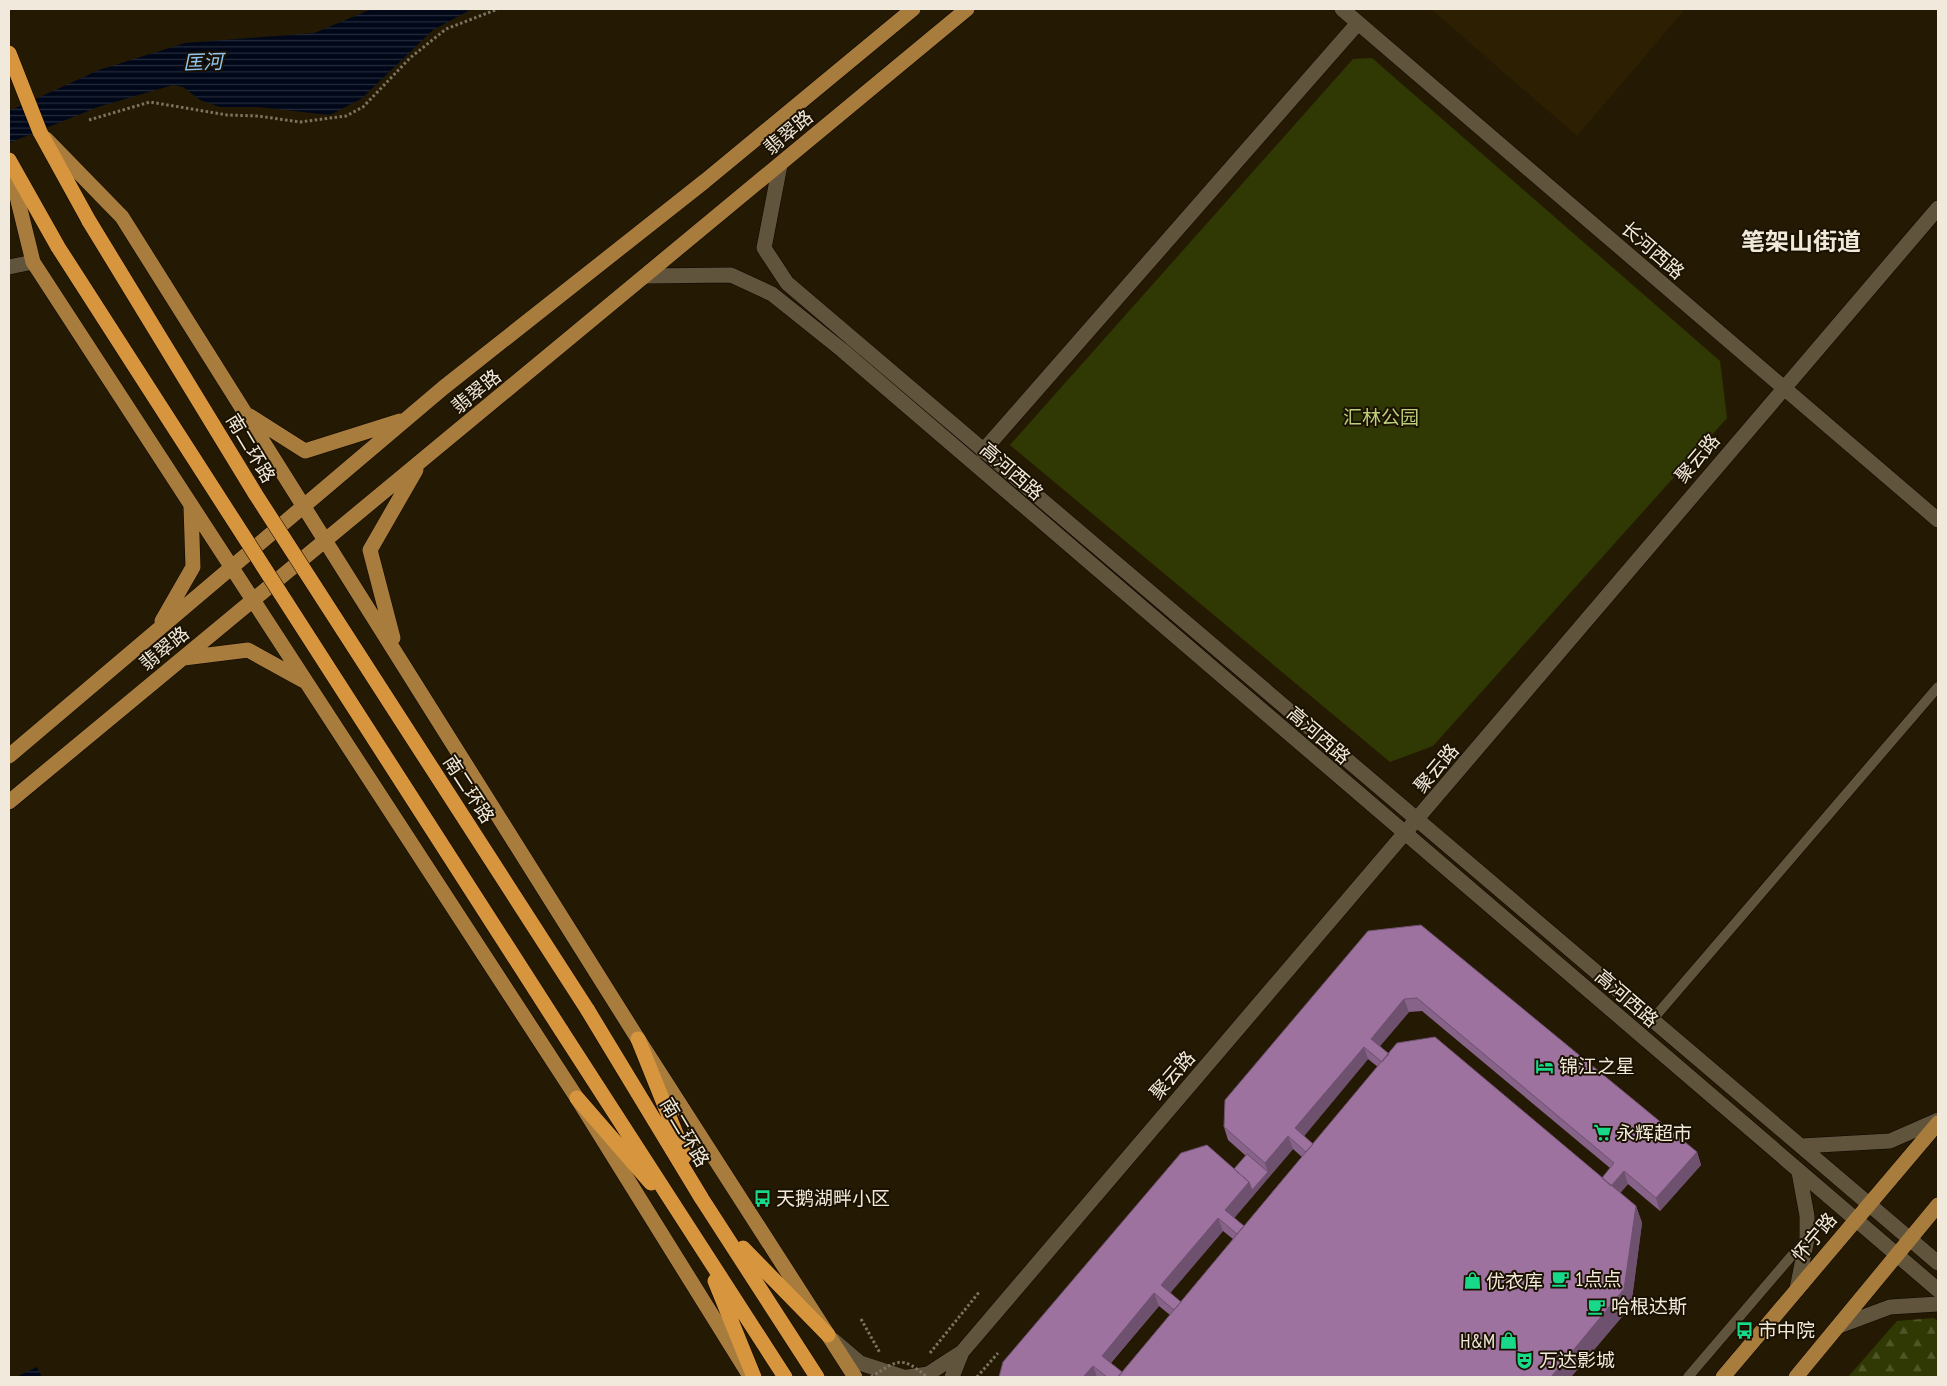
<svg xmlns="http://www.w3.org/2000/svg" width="1947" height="1386" font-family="'PT Sans Narrow','Noto Sans SC',sans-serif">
	<defs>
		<pattern id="forest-firs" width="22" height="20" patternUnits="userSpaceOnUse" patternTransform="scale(1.25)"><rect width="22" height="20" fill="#303903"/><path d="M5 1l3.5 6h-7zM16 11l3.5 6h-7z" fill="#4e5627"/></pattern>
		<pattern id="water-rules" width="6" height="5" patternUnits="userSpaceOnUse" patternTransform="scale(1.25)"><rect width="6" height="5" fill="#000719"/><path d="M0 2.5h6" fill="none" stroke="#262b3a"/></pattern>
	</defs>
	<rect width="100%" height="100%" fill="#241a03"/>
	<path fill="#2d1f01" d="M1431,9H1685L1577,136Z"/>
	<path fill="url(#forest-firs)" d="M1934,1318L1938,1322V1377H1848L1897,1321Z"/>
	<path fill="#303903" d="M1372,58L1720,361L1727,418L1433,746L1390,762L1010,445L1353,59Z"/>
	<path fill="url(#water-rules)" d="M372,9H472L433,30L361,99L330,115L258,107H220L200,100L183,87L173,85L98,107L9,143V111L99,70L185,43L314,33Z
		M37,1367L42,1377H16Z"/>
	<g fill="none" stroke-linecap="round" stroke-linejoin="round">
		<defs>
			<path id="lane" d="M1653,1019L1938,687
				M1688,1377L1806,1239"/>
			<path id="street" d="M1342,9L1938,520
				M780,165L764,248L787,283L1938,1263
				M647,276L731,275L772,294L842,350L1938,1290
				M983,451L1358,23
				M1801,1146L1890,1141L1938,1120
				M1797,1289L1807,1239V1216L1799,1172
				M1839,1326L1890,1307L1938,1304
				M833,1340L860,1363L903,1377
				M962,1352L1938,208
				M908,1377L928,1374L962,1352L952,1377"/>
			<path id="secondary" d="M9,267L33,262"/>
			<path id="primary" d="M46,139L122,217L638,1039L855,1377
				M9,164L33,262L577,1098L748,1373
				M250,416L305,451L400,421
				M162,621L193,567L191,507
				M393,638L370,550L416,470
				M184,658L248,650L304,681
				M9,756L443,388L705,181L913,9
				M9,802L967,9
				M1723,1377L1938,1123
				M1796,1377L1938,1205"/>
			<path id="highway" d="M9,53L40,132L89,221
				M9,160L58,247
				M587,1009L702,1199L817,1377
				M561,1030L785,1377
				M638,1039L685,1156
				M577,1098L651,1183
				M743,1248L828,1335
				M715,1281L754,1377"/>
		</defs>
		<use href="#lane" stroke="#0d0500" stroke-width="11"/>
		<use href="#street" stroke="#0d0500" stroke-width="16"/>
		<use href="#secondary" stroke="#0d0500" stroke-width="16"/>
		<use href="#primary" stroke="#0d0500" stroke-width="16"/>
		<use href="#highway" stroke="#0d0500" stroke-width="16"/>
		<path stroke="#7c7360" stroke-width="3" stroke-dasharray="2.5 2.5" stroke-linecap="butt" d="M89,120L150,102L227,115L258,116L300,122L346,116L363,107L410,58L446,29L498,9
			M861,1319L880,1353
			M930,1353L980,1291
			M977,1377L998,1353"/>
		<use href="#lane" stroke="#60543c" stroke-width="10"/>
		<use href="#street" stroke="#60543c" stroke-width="15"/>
		<use href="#secondary" stroke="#60543c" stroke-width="15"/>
		<use href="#primary" stroke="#a77c3d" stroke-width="15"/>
		<use href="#highway" stroke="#d7963d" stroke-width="15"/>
		<defs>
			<path id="highway-bridge" d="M89,221L256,495L587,1009
				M58,247L561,1030"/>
		</defs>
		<use href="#highway-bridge" stroke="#0d0500" stroke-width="16" stroke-linecap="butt"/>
		<path stroke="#7c7360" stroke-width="3" stroke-dasharray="2.5 2.5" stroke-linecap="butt" d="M871,1377C898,1360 901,1355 927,1377"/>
		<use href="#highway-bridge" stroke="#d7963d" stroke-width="15"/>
	</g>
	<path fill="#876289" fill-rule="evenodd" d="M1368,931L1697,1152L1701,1165L1660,1211L1628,1184L1620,1193L1636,1206L1642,1223L1631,1306L1571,1377H999L1234,1169L1246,1156L1228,1140L1224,1127ZM1422,1011L1610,1168L1602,1178L1389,1054L1380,1046L1409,1012ZM1368,1059L1378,1067L1313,1144L1304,1136ZM1293,1149L1302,1157L1244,1226L1234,1218ZM1223,1231L1233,1239L1181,1302L1170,1293ZM1159,1306L1170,1315L1122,1372L1111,1363Z"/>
	<path fill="#6e506f" d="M1404,999L1409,1012L1375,1052L1371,1039Z
		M1364,1047L1368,1059L1300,1141L1295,1128Z
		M1288,1136L1293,1149L1230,1223L1225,1210L1249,1182L1268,1172L1265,1163Z
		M1697,1152L1701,1165L1660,1211L1656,1198Z
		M1624,1171L1628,1184L1614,1200L1610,1187Z
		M1636,1206L1642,1223L1631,1306L1571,1377H1551Z
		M1218,1218L1223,1231L1166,1298L1161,1285Z
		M1154,1293L1159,1306L1106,1368L1102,1356Z
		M1093,1366L1097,1377H1083Z"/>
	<path fill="#9d729f" stroke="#6e506f" d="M1421,925L1697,1152L1656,1198L1624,1171L1611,1186L1602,1178L1614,1163L1417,998L1404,999L1371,1039L1389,1054L1382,1062L1364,1047L1295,1128L1313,1144L1306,1152L1288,1136L1265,1163L1224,1127L1225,1100L1368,931Z
		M1435,1037L1636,1206L1624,1289L1551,1377H1118L1397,1043Z
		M1207,1145L1249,1182L1225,1210L1244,1226L1237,1234L1218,1218L1161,1285L1181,1302L1174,1310L1154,1293L1102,1356L1122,1372L1118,1377H1107L1093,1366L1083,1377H999L1003,1362L1181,1153Z
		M1247,1154L1268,1172L1252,1190L1249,1182L1234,1169Z"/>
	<defs>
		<symbol id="hotel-bare" viewBox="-9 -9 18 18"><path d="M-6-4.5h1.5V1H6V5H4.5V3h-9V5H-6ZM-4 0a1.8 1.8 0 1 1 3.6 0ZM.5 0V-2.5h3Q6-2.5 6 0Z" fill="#17d989" stroke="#1b1100" stroke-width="2.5" paint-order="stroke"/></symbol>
		<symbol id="supermarket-bare" viewBox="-9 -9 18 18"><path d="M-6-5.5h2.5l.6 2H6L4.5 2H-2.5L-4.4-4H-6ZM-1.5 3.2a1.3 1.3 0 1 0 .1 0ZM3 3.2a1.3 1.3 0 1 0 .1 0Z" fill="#17d989" stroke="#1b1100" stroke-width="2.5" paint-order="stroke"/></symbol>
		<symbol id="bus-bare" viewBox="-9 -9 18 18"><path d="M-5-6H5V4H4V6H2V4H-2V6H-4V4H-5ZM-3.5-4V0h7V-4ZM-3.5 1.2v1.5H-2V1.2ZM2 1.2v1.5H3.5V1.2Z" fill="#17d989" stroke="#1b1100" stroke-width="2.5" paint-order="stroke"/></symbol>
		<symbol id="cafe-bare" viewBox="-9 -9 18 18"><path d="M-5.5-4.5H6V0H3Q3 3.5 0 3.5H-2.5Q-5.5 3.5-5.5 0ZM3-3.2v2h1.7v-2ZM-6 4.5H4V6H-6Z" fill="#17d989" stroke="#1b1100" stroke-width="2.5" paint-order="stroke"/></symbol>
		<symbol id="shop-bare" viewBox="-9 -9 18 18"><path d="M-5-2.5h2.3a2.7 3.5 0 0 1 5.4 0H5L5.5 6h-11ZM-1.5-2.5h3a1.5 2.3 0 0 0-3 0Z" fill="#17d989" stroke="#1b1100" stroke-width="2.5" paint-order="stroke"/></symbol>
		<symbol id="theatre-bare" viewBox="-9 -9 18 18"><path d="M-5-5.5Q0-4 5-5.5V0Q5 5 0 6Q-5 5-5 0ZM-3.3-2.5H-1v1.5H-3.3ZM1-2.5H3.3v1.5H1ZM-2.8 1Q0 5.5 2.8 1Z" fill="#17d989" stroke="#1b1100" stroke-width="2.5" paint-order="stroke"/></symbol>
	</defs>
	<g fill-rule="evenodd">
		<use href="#hotel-bare" x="1532" y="1054" width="25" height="25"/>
		<use href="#supermarket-bare" x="1590" y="1120" width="25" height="25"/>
		<use href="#bus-bare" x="750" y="1186" width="25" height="25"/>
		<use href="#cafe-bare" x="1548" y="1266" width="25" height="25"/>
		<use href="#shop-bare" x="1460" y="1268" width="25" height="25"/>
		<use href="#cafe-bare" x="1584" y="1294" width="25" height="25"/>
		<use href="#bus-bare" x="1732" y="1318" width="25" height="25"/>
		<use href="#shop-bare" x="1496" y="1328" width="25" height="25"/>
		<use href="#theatre-bare" x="1512" y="1348" width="25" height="25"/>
	</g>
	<g text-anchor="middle" stroke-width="4" stroke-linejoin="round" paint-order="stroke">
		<g font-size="19" fill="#f1eadc" stroke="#1b1100">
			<text transform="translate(788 132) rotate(-40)" y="7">翡翠路</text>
			<text transform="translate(1653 250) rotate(41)" y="7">长河西路</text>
			<text transform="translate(476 391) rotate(-39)" y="7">翡翠路</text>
			<text transform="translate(251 448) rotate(59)" y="7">南二环路</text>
			<text transform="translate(1697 458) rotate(-50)" y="7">聚云路</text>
			<text transform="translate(1012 471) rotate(41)" y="7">高河西路</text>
			<text transform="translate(164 648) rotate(-39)" y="7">翡翠路</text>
			<text transform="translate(1319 735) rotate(41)" y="7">高河西路</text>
			<text transform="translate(1436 768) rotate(-50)" y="7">聚云路</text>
			<text transform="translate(469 789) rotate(57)" y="7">南二环路</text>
			<text transform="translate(1627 998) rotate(41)" y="7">高河西路</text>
			<text transform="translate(1172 1075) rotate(-49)" y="7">聚云路</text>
			<text transform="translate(685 1132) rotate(59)" y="7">南二环路</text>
			<text transform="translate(1814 1237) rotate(-50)" y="7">怀宁路</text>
		</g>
		<g font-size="19" fill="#bbcf79" stroke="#1b1100">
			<text x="1381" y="424">汇林公园</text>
		</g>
		<g font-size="19" fill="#f1eadc" stroke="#1b1100" text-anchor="start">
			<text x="1559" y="1073">锦江之星</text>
			<text x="1616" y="1140">永辉超市</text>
			<text x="776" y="1205">天鹅湖畔小区</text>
			<text x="1575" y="1286">1点点</text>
			<text x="1486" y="1288">优衣库</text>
			<text x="1611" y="1313">哈根达斯</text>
			<text x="1758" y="1337">市中院</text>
			<text x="1495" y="1348" text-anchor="end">H&amp;M</text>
			<text x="1539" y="1367">万达影城</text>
		</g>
		<g font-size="20" font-style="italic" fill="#8dc6f6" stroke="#1b1100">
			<text transform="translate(203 62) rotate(-2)" y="7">匡河</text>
		</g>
		<g font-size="24" font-weight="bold" fill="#f1eadc" stroke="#1b1100">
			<text x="1801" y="250">笔架山街道</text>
		</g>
	</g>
	<rect width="1947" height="1386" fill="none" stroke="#f1eadc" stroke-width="20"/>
</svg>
